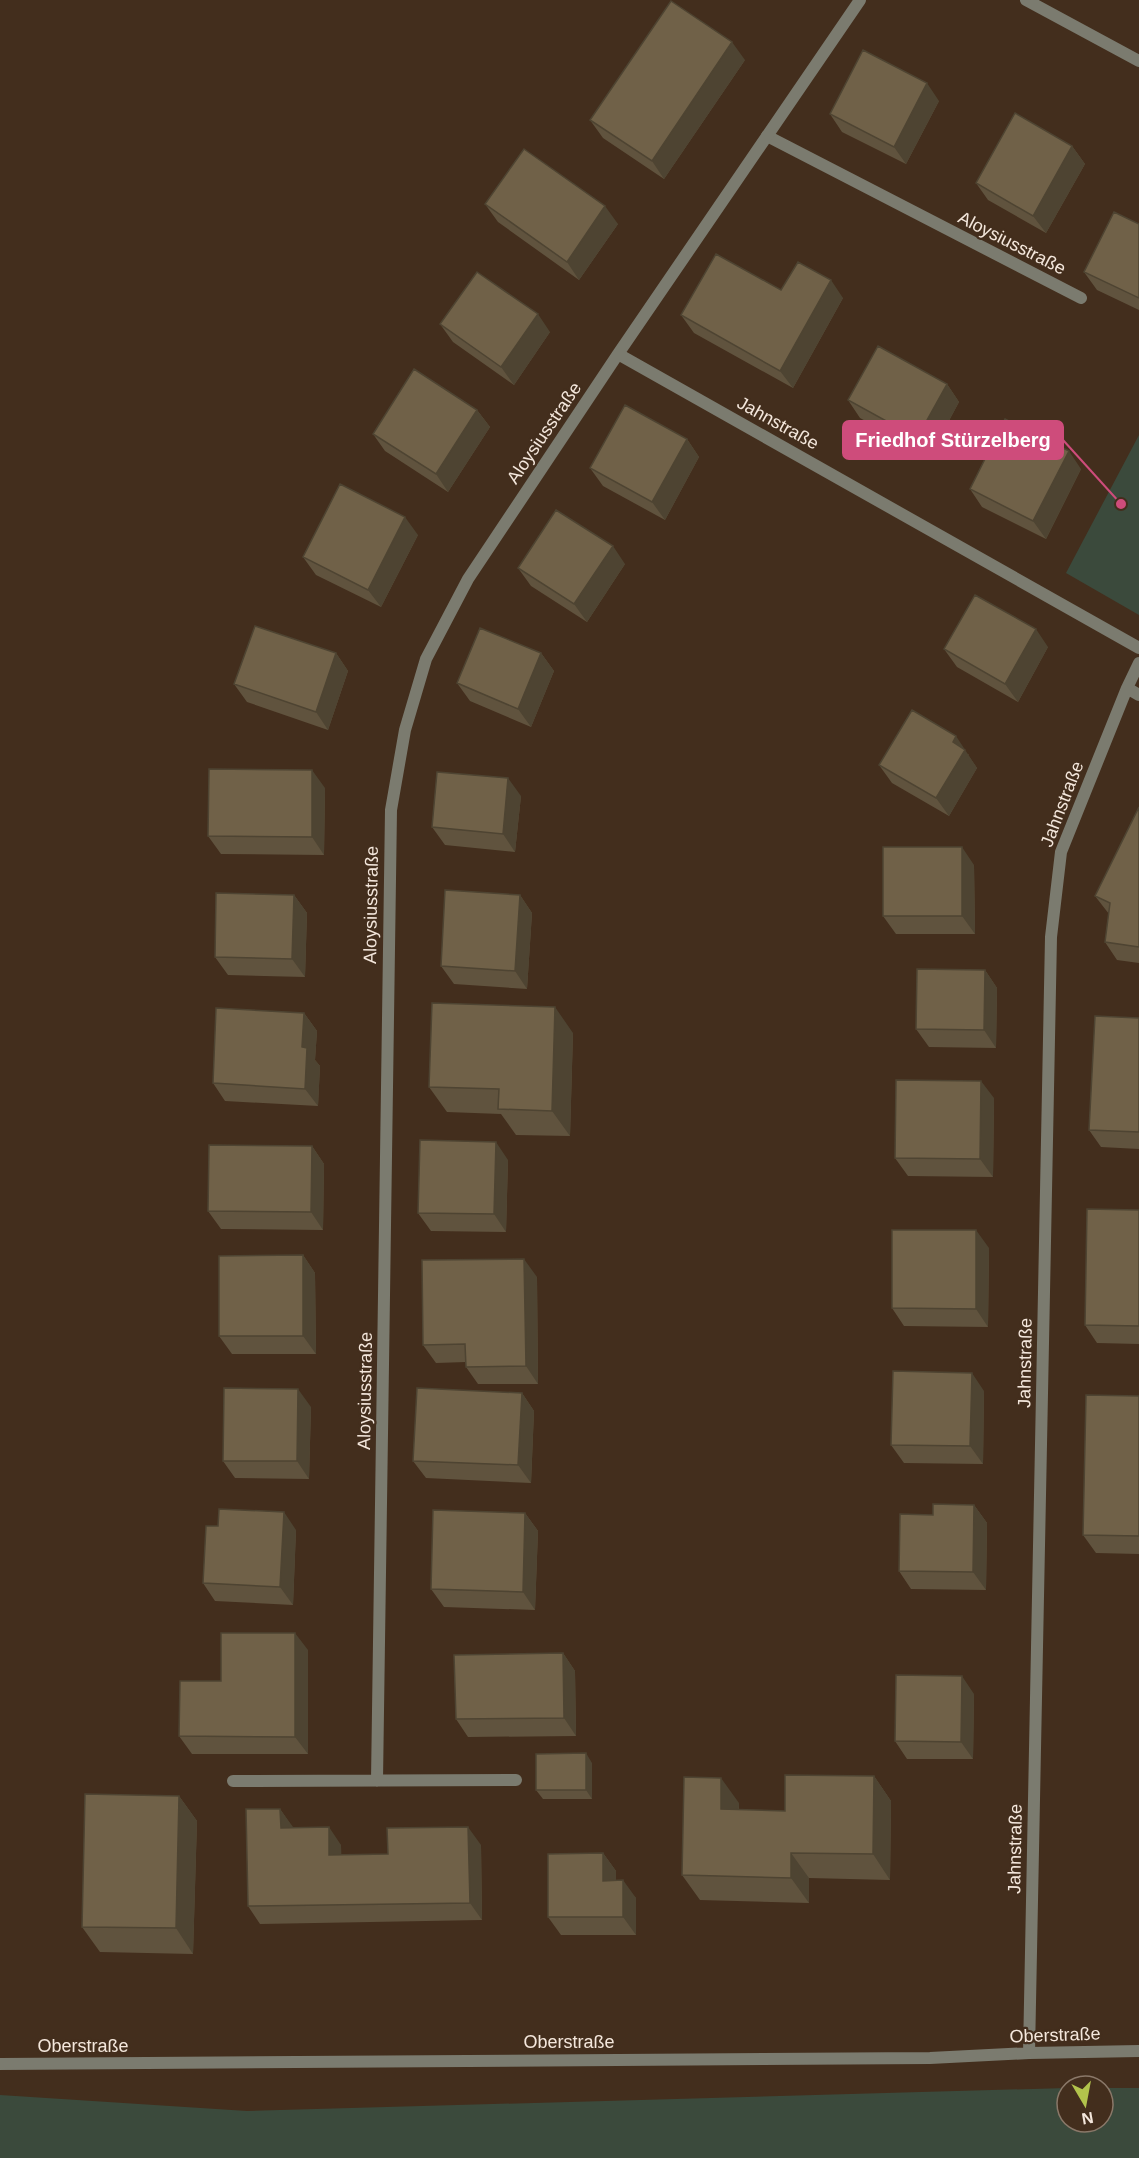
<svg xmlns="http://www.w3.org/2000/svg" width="1139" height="2158" font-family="Arial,sans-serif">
	<rect width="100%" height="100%" fill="#432e1d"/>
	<path fill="#3b4a3c" d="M1139,435V615L1066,573Z
		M1067,2088V2122H1103V2088H1139V2158H0V2095L247,2111Z"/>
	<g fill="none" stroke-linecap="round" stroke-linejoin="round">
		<path stroke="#7b7b6f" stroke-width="12" d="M1026,0L1139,61
			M767,136L1081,298"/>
		<path stroke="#7b7b6f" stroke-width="12" d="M618,354L1139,648
			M1127,688L1139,695
			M233,1781L516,1780
			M377,1781L391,810L405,730L426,659L468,579L618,354L860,0
			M1029,2053L1051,937L1061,852L1127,688L1139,663
			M0,2064L930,2058L1029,2053L1139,2051"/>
	</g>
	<path fill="#60533e" d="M745,60L664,179L603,138L590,120Z
		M939,101L906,164L842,132L830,114Z
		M1072,146L1085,164L1046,233L988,200L976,183Z
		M485,204L618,224L579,280L498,222Z
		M1139,224V310L1097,290L1084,272Z
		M781,290L843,298L793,388L694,333L681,315Z
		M440,324L550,332L514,385L453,342Z
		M947,384L959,402L930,456L860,418L848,400Z
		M477,410L490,427L448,492L385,451L373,434Z
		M687,439L699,457L665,520L603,486L590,468Z
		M1081,469L1046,539L982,507L970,489Z
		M418,535L381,607L316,575L303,557Z
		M625,564L587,622L531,586L518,568Z
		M1048,647L1018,702L957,667L944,649Z
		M336,653L348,671L328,730L247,702L234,684Z
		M541,653L554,671L531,727L470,701L457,683Z
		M969,754L968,755L977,768L949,816L892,783L879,765Z
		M325,788L324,855L221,854L208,836Z
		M521,796L515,852L445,845L432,827Z
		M1139,807V963L1117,960L1105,942L1109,914L1095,896Z
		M974,865L975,934H896L883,916Z
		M294,895L307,913L305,977L228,975L215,957Z
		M520,895L532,913L527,989L454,984L441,966Z
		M985,970L997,988L996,1048L929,1047L916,1029Z
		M304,1013L317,1031L315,1060L320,1066L318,1106L225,1101L213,1083Z
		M1139,1018V1149L1101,1147L1089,1130Z
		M573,1033L570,1136L516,1135L501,1114L447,1112L429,1087Z
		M994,1098L993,1177L908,1176L895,1158Z
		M312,1146L324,1164L323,1230L221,1229L208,1211Z
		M508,1160L506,1232L431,1231L418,1213Z
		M1139,1210V1344L1097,1343L1085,1325Z
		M989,1248L988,1327L904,1326L892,1308Z
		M303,1255L315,1273L316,1354H232L219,1336Z
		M537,1277L538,1384H478L466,1367V1362L436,1363L423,1345Z
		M984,1391L983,1464L904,1463L891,1445Z
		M522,1393L534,1411L531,1483L426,1478L413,1461Z
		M1139,1396V1554L1096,1553L1083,1535Z
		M311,1407L309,1479L235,1478L223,1461Z
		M974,1505L987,1523L986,1590L911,1589L899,1571L933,1515Z
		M525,1513L538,1531L535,1610L444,1607L431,1589Z
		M218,1526L296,1530L293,1605L215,1601L203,1583Z
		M308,1650V1754H192L179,1736L221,1681Z
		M563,1653L575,1671L576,1736L468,1737L456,1719Z
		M974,1694L973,1759H907L895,1741Z
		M592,1763V1799H543L536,1790Z
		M874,1776L891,1801L890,1880L809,1878V1903L700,1900L682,1875L739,1803V1810L785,1811Z
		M179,1796L197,1821L193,1954L100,1952L82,1927Z
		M280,1809L293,1828L341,1845V1854H388L481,1845L482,1920L260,1924L248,1906Z
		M603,1853L616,1871V1880L636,1898V1935H561L548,1917Z"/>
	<path fill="#4e4432" d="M732,42L745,60L664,179L652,161Z
		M927,83L939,101L906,164L894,147Z
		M1072,146L1085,164L1046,233L1033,216Z
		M605,206L618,224L579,280L567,262Z
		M831,280L843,298L793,388L780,371Z
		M538,314L550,332L514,385L501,367Z
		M947,384L959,402L930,456L917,438Z
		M477,410L490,427L448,492L436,474Z
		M687,439L699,457L665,520L652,502Z
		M1069,451L1081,469L1046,539L1033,521Z
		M405,517L418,535L381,607L368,590Z
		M613,546L625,564L587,622L574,604Z
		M1036,629L1048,647L1018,702L1005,684Z
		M336,653L348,671L328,730L316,712Z
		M541,653L554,671L531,727L518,709Z
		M956,736L977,768L949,816L936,798L953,742Z
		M312,770L325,788L324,855L312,837Z
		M508,778L521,796L515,852L503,834Z
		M962,847L974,865L975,934L962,916Z
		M294,895L307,913L305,977L292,959Z
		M520,895L532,913L527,989L515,971Z
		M985,970L997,988L996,1048L984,1030Z
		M555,1007L573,1033L570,1136L552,1111Z
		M304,1013L317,1031L315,1060L320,1066L318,1106L305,1089L302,1047Z
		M981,1081L994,1098L993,1177L980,1159Z
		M496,1142L508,1160L506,1232L494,1214Z
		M312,1146L324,1164L323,1230L311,1212Z
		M976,1230L989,1248L988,1327L976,1309Z
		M303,1255L315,1273L316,1354L303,1336Z
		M524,1259L537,1277L538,1384L526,1366Z
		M972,1373L984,1391L983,1464L970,1446Z
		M298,1389L311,1407L309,1479L297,1461Z
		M522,1393L534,1411L531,1483L518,1465Z
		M974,1505L987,1523L986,1590L973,1572Z
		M284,1512L296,1530L293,1605L280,1587Z
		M525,1513L538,1531L535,1610L523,1592Z
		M295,1633L308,1650V1754L295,1737Z
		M563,1653L575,1671L576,1736L564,1718Z
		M962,1676L974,1694L973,1759L961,1742Z
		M586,1753L592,1763V1799L586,1790Z
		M874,1776L891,1801L890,1880L873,1854Z
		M721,1778L739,1803L738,1834L721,1809Z
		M179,1796L197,1821L193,1954L176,1928Z
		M280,1809L293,1827V1846L281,1828Z
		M329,1827L341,1845L342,1872L329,1855Z
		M468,1827L481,1845L482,1920L470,1903Z
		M603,1853L616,1871V1898L603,1881Z
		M791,1853L809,1878V1903L791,1878Z
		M623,1880L636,1898V1935L623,1917Z"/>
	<path fill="#706148" stroke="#4e4432" stroke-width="1.5" d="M671,1L732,42L652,161L590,120Z
		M863,50L927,83L894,147L830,114Z
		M1015,113L1072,146L1033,216L976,183Z
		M524,149L605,206L567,262L485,204Z
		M1114,212L1139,224V298L1084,272Z
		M716,254L781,290L798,262L831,280L780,371L681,315Z
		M477,272L538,314L501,367L440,324Z
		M878,346L947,384L917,438L848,400Z
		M414,369L477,410L436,474L373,434Z
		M625,405L687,439L652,502L590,468Z
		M1005,419L1069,451L1033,521L970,489Z
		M340,484L405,517L368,590L303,557Z
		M556,510L613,546L574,604L518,568Z
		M975,595L1036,629L1005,684L944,649Z
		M255,626L336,653L316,712L234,684Z
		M480,628L541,653L518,709L457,683Z
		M912,710L956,736L953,742L965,750L936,798L879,765Z
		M209,769L312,770V837L208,836Z
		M437,772L508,778L503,834L432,827Z
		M1139,807V947L1105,942L1110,903L1095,896Z
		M883,847H962V916H883Z
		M445,890L520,895L515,971L441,966Z
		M216,893L294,895L292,959L215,957Z
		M917,969L985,970L984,1030L916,1029Z
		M432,1003L555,1007L552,1111L498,1109L499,1089L429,1087Z
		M216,1008L304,1013L302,1047L307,1048L305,1089L213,1083Z
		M1095,1016L1139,1018V1132L1089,1130Z
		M896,1080L981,1081L980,1159L895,1158Z
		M420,1140L496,1142L494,1214L418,1213Z
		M209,1145L312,1146L311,1212L208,1211Z
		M1087,1209L1139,1210V1326L1085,1325Z
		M892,1230H976V1309L892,1308Z
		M303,1255V1336H219V1256Z
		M524,1259L526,1366L466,1367L465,1344L423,1345L422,1260Z
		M893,1371L972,1373L970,1446L891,1445Z
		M224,1388L298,1389L297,1461H223Z
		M417,1388L522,1393L518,1465L413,1461Z
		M1086,1395L1139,1396V1536L1083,1535Z
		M933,1504L974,1505L973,1572L899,1571L900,1514L933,1515Z
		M219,1509L284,1512L280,1587L203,1583L206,1526H218Z
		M433,1510L525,1513L523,1592L431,1589Z
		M221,1633H295V1737L179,1736L180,1681H221Z
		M563,1653L564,1718L456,1719L454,1655Z
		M896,1675L962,1676L961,1742L895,1741Z
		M586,1753V1790H536V1754Z
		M785,1775L874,1776L873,1854L791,1853V1878L682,1875L684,1777L721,1778V1809L785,1811Z
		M85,1794L179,1796L176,1928L82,1927Z
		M246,1809H280L281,1828L329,1827V1855L388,1854L387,1828L468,1827L470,1903L248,1906Z
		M603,1853V1881L623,1880V1917H548V1854Z"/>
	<g text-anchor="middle" stroke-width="4.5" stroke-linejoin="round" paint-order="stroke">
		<g font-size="18" fill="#f4e7dc" stroke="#432e1d">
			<text transform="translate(1012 243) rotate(27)" y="6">Aloysiusstraße</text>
			<text transform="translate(778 423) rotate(29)" y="6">Jahnstraße</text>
			<text transform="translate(544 433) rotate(-56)" y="6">Aloysiusstraße</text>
			<text transform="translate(1062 804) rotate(-69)" y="6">Jahnstraße</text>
			<text transform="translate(371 905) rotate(-89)" y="6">Aloysiusstraße</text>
			<text transform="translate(1025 1363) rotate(-89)" y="6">Jahnstraße</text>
			<text transform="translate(365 1391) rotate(-89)" y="6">Aloysiusstraße</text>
			<text transform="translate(1015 1849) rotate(-89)" y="6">Jahnstraße</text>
			<text transform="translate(1055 2035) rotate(-2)" y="6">Oberstraße</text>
			<text x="569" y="2048">Oberstraße</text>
			<text x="83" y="2052">Oberstraße</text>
		</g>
	</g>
	<path fill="none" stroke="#ce4c7b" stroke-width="2" d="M1121 504L1063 440"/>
	<circle fill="#ce4c7b" stroke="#432e1d" stroke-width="2" cx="1121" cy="504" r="6"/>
	<rect fill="#ce4c7b" stroke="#ce4c7b" stroke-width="2" x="843" y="421" width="220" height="38" rx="6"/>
	<g font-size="20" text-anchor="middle" font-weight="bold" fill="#fff">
		<text x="953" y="447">Friedhof Stürzelberg</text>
	</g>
	<g transform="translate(1085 2104) rotate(170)"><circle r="28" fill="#432e1d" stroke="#8a7869" stroke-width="1.5"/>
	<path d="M0-4.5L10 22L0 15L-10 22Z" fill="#b2c34c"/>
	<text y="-9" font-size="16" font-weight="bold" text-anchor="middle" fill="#f4e7dc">N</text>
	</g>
</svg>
